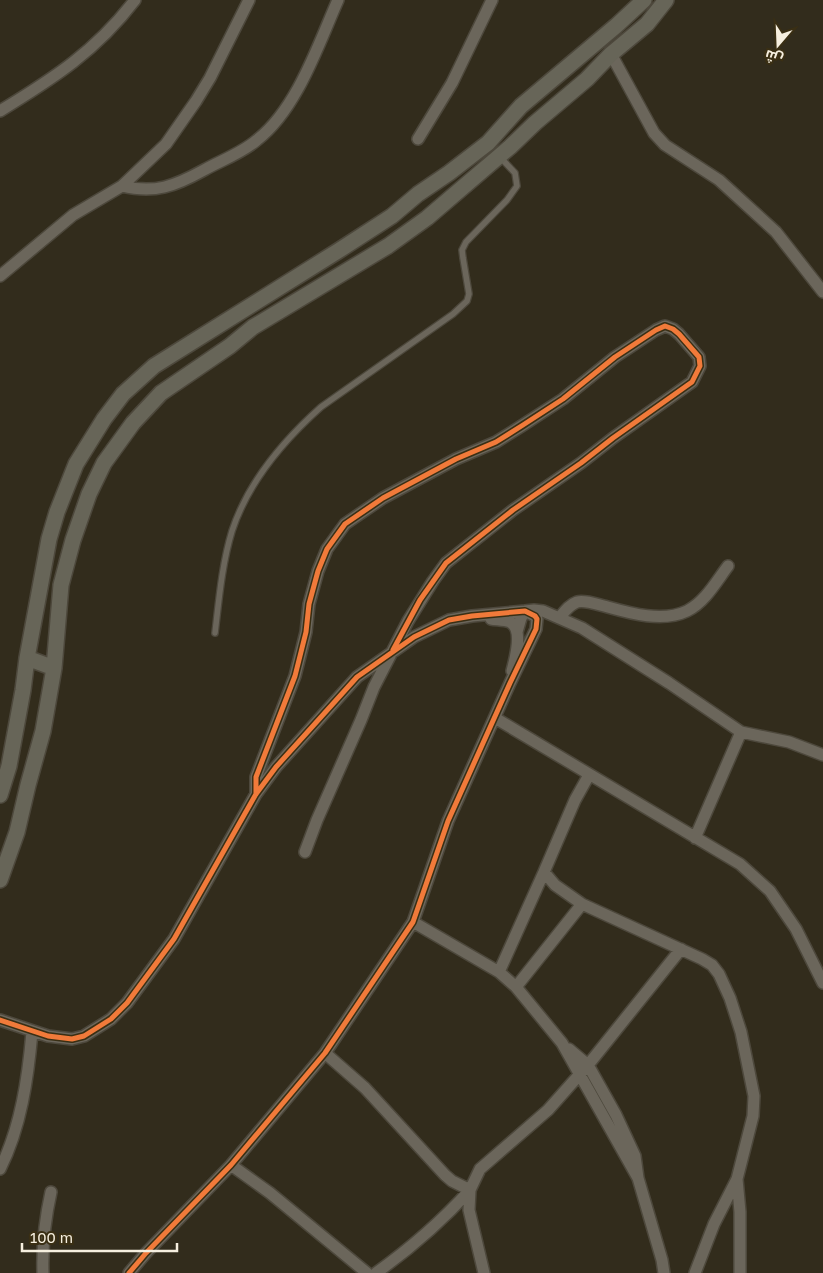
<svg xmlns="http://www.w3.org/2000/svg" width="823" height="1273" font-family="'Golos Text',Cairo,sans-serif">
	<rect width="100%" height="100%" fill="#322c1c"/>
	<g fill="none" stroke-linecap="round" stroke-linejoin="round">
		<defs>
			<path id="lane" d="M215,633C219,599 222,564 232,531C248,482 284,440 321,407L453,314L467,301L469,294L463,258L462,250L466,242L507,200L517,186L515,173L501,158"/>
			<path id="street" d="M611,54L654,133L665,145L719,180L776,232L823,292
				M0,111C54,78 96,51 135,0
				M418,139L452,83L492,0
				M122,186C155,194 175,186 204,170C222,160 242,153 257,140C297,109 318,45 338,0
				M0,276L73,215L122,186L166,144L196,101L210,78L249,0
				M560,617C565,611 569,605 577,602C585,600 596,604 604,606C629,613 662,623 687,611C705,602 716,582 728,566
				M491,619C497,620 505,620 510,622C524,629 515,659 512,671
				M517,632L521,618L525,611L534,610L543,611L582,628L669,683L741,732L789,742L823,755
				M495,718L740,864L770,891L796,929L823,983
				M589,775L575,800L544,872L555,885L582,904L702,959L712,965L719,974L730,998L741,1032L754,1096L753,1116L737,1179L740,1212V1273
				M256,794V777L295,676L306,632L309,604L318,571L327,549L345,524L383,498L456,459L496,442L523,425L563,399L615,357L656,330L665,326L673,329L679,334L699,357L700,366L692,382L613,438L581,463L513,510L446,563L433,581L408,621L374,687L361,720L317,820L305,852
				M695,838L741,732
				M413,922L499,972L516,987L562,1043L638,1178
				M499,972L544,872
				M516,987L582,904
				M0,1020L48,1036L72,1039L84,1036L111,1019L127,1003L174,939L256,794L276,767L357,677L414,637L449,620L472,616L525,611L535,616L537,619L536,629L510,683L448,821L413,922L325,1053L231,1165L146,1253L129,1273
				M569,1049L588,1065L616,1115L635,1156L638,1178L662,1260L664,1273
				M325,1053L365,1088L445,1175L452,1181L470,1190C441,1222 411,1248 376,1273
				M231,1165L270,1193L367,1273
				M0,1169C21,1127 28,1078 32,1032
				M43,1273C42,1245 45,1219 51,1192
				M484,1273L469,1210L470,1190L480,1169L548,1110L588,1065L681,949
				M695,1273L714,1224L737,1179"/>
			<path id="secondary" d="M27,658L54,668
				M0,795L9,766L23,690L27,658L49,539L57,512L76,464L104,419L123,394L154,366L338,251L392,216L418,194L449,173L488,143L521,106L616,26L644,0
				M0,880L17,832L28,785L43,731L54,668L61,585L73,540L89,494L104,463L133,423L161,393L230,346L253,327L388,246L427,218L510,147L535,123L587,79L611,54L647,24L666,0"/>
		</defs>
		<use href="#lane" stroke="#4d483c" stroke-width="8"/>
		<use href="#street" stroke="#4d483c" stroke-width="14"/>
		<use href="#secondary" stroke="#4d483c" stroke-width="18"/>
		<use href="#lane" stroke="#6b665b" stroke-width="5.5"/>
		<use href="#street" stroke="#6b665b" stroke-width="11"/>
		<use href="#secondary" stroke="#676558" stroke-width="15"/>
		<defs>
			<path id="cycleway" d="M256,794V777L295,676L306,632L309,604L318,571L327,549L345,524L383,498L456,459L496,442L523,425L563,399L615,357L656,330L665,326L673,329L679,334L699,357L700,366L692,382L613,438L581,463L513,510L446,563L420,600L393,650
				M0,1020L48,1036L72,1039L84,1036L111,1019L127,1003L174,939L256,794L276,767L357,677L414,637L449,620L472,616L525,611L535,616L537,619L536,629L510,683L448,821L413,922L325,1053L231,1165L146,1253L129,1273"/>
		</defs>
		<use href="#cycleway" stroke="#3a2f14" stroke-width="8"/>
		<use href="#cycleway" stroke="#f17a3a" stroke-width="5"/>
	</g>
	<g transform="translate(778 45) rotate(199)" stroke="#3a2f14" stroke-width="4" paint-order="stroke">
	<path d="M0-4L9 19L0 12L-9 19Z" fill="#f6efdf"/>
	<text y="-8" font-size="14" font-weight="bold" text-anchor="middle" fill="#f6efdf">ش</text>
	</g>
	<path d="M22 1243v8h155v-8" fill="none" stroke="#f6efdf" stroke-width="2.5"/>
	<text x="30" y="1243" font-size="15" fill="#f6efdf" stroke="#3a2f14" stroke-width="4" paint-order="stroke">100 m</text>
</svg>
